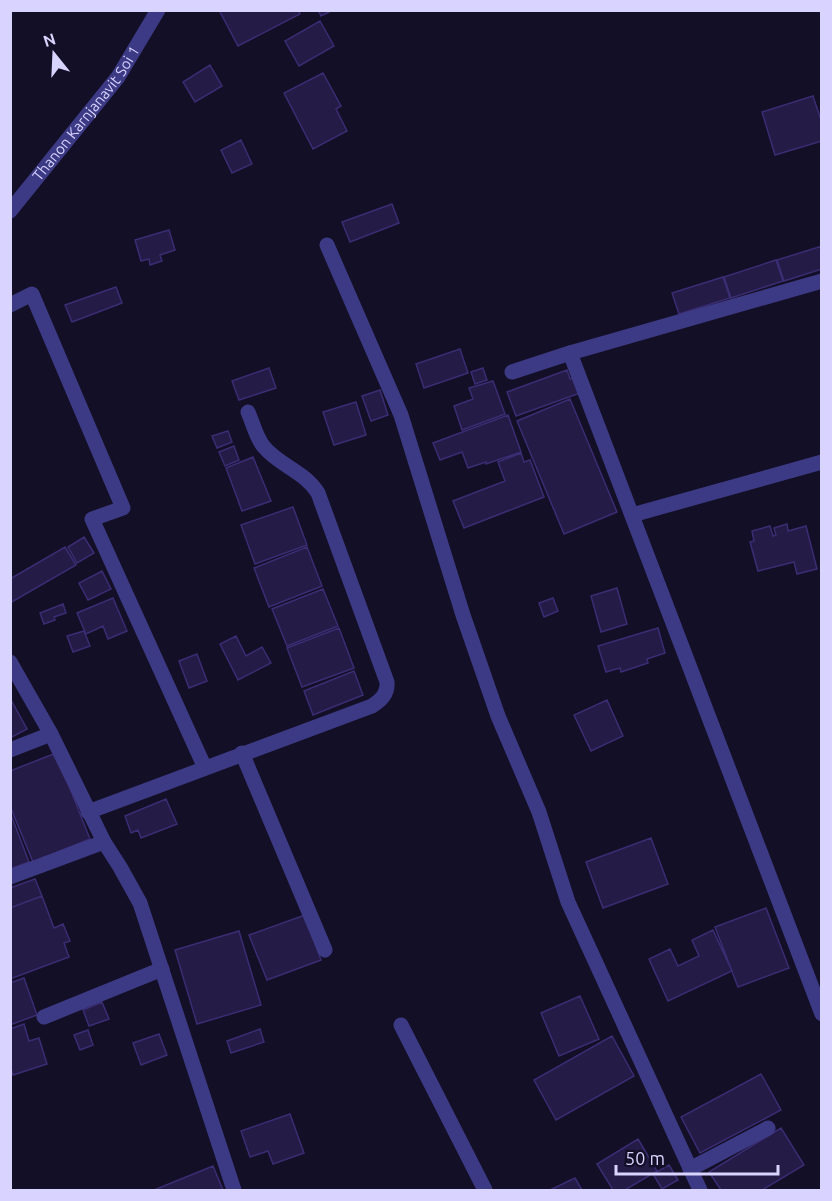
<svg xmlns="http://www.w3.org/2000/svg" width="832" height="1201" font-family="Ubuntu,sans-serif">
	<rect width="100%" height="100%" fill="#130f26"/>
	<path fill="#241b47" stroke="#3b2d73" stroke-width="1.5" d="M219,10H298L300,14L238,46Z
		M318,10H333L321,16Z
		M320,21L334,46L299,66L285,41Z
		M210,65L222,86L195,102L183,82Z
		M323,73L341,106L336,109L347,131L313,149L284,93Z
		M813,96L822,123V141L775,155L762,112Z
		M241,140L252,164L232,173L221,150Z
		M392,204L399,223L350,242L342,222Z
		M169,230L175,250L160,255L162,261L150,265L149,259L141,261L135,240Z
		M822,246V269L784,281L777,260Z
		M776,260L783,281L731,298L724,277Z
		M723,277L730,298L679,314L672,293Z
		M116,287L122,303L72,322L65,305Z
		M460,349L468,373L424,388L416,364Z
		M269,368L276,388L239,400L232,381Z
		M483,368L487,380L475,384L471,372Z
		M567,370L570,379L574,377L580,393L516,416L507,392Z
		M493,381L505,414L462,430L454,406L473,399L469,388Z
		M380,390L388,415L371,421L362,396Z
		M570,399L617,512L564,534L517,421Z
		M356,402L366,435L334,445L323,412Z
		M508,415L521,452L486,464V462L468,468L462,452L440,460L433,443Z
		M228,431L232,442L217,448L212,436Z
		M234,446L239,460L225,466L219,452Z
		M521,453L524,462L530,460L544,497L464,528L453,501L505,481L498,462Z
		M253,457L271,501L242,511L226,468Z
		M293,507L307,545L255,564L241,525Z
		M787,524L788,531L806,526L817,569L797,574L794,562L758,571L750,542L754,541L752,531L770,526L773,536L776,535L774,528Z
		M84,537L94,553L77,563L68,547Z
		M65,547L76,565L10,603V579Z
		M307,547L322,586L269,607L254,568Z
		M102,571L111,589L88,600L79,583Z
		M617,588L627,624L601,632L591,596Z
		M323,589L338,626L287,646L272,609Z
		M113,598L127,631L108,639L103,626L86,634L77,613Z
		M553,598L558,611L544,617L539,603Z
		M63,604L66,613L54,617L55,620L44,624L40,613Z
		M339,628L354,668L302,687L287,648Z
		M658,628L665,653L647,659L648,663L621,672L620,668L606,672L598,646Z
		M84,631L90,646L73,652L67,636Z
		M236,636L246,656L262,647L271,663L238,680L220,644Z
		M197,654L207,681L189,688L179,661Z
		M354,671L363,695L313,715L304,691Z
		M10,698L27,729L10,738Z
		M607,700L623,736L591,751L574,715Z
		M56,753L90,839L33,862L10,806V771Z
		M166,799L177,824L141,838L138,830L131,833L125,816Z
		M10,812L29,862L10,869Z
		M651,838L668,884L603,908L586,862Z
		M35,879L42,896L10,908V888Z
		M42,896L54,928L63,924L70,941L64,943L69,957L10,979V908Z
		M766,908L789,968L738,987L715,927Z
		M305,915L321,960L267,980L249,935Z
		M713,930L732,971L668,1001L649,959L670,949L678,966L699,956L692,940Z
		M239,931L261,1005L197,1024L175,950Z
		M24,978L37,1015L10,1025V983Z
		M580,996L599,1039L559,1056L541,1013Z
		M102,1002L109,1019L89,1026L83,1010Z
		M24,1024L29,1041L39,1038L47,1064L13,1075L10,1066V1029Z
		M260,1029L264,1042L231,1053L227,1041Z
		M88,1030L93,1045L80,1050L74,1035Z
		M159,1034L167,1055L141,1065L133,1043Z
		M612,1036L634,1076L556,1120L534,1080Z
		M761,1074L781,1110L700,1153L681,1117Z
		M290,1114L304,1153L273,1164L268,1151L250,1157L241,1131Z
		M781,1128L804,1165L762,1190H721L709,1172Z
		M638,1139L657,1171L625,1190H613L597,1164Z
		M669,1165L678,1180L662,1189L653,1174Z
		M213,1166L223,1190H154Z
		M575,1178L582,1190H550Z"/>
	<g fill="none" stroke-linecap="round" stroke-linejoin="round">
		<g stroke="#3d3a85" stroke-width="15">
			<path id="s1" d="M10,211L118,77L158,10"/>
			<path d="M327,245L401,415L463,615L498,716L539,812L568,902L700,1190"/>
			<path d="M10,305L32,294L123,508L92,519L205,768"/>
			<path d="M570,353L822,1014"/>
			<path d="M512,372L570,353L822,281"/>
			<path d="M632,515L822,462"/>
			<path d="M10,662L51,734L104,842L120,867L140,903L234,1190"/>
			<path d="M10,750L51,734"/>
			<path d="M242,753L325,950"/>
			<path d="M88,812L372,706C381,700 388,694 387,682L318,493C304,471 280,466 264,447C256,438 253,423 248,412"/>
			<path d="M10,877L104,842"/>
			<path d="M44,1017L162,969"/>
			<path d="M401,1025L485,1190"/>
			<path d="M690,1169L768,1128"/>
		</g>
	</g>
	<g text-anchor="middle" stroke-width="5" stroke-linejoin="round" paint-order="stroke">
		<g font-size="15" fill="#d9d4ff" stroke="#130f26">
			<text dy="5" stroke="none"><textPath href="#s1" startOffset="124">Thanon Karnjanavit Soi 1</textPath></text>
		</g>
	</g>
	<rect width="832" height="1201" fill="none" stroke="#d9d4ff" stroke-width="24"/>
	<g transform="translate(54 54) rotate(342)" stroke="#130f26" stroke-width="4.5" paint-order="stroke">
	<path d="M0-4.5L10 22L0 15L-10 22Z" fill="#d9d4ff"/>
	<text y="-9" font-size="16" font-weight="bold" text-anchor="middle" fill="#d9d4ff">N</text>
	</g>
	<path d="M616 1165v9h162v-9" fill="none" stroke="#d9d4ff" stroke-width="3"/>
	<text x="625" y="1165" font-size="18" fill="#d9d4ff" stroke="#130f26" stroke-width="4.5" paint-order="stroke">50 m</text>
</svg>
